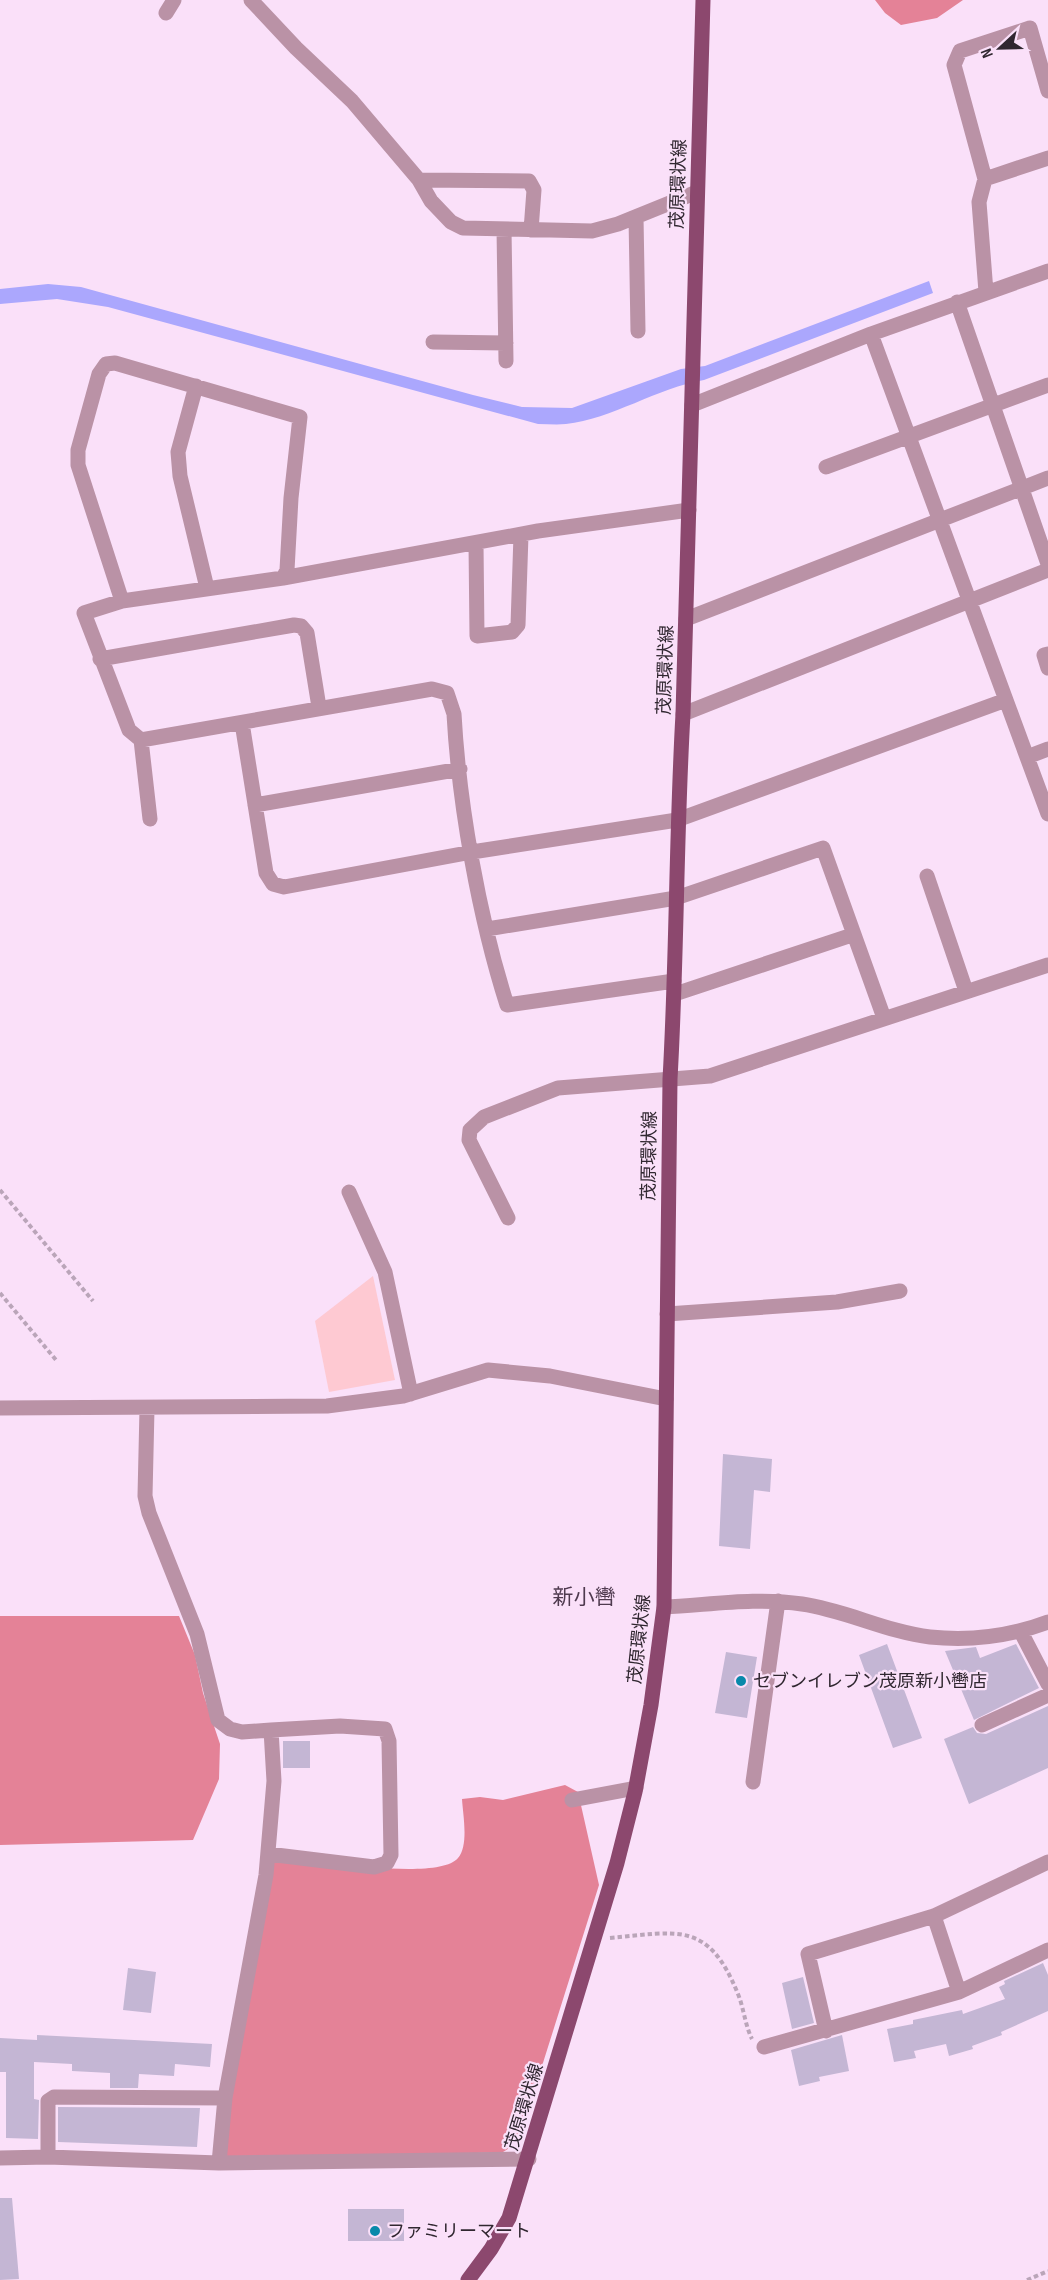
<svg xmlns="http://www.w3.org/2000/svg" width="1048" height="2280" font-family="'Sofia Sans Condensed','Noto Sans JP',sans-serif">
	<rect width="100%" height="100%" fill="#fae0f9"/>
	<path fill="#fec9d2" d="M373,1276L395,1380L329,1392L315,1321Z"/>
	<path fill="#e48297" d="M875,0H963L937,18L901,25L885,13Z
		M0,1616H179L195,1655L203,1693L220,1744L219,1779L193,1840L0,1845Z
		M565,1785L578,1792L599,1885L525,2120C521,2134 515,2145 503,2152L219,2163L268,1854C301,1858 437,1883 458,1858C469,1845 463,1815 462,1799L480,1797L503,1800Z"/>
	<path fill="#aba7fd" d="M929,281L933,293L704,380C657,388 612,419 566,424C557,425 547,424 538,424L108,307L57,299L0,304V289L48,284L81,287L473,395L522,407L572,408L681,369L705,366Z"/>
	<path fill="#c4b6d4" d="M723,1454L772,1459L770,1492L754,1490L750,1549L719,1546Z
		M887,1644L922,1738L893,1748L859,1655Z
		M1016,1644L1039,1688L974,1720L945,1651L976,1647L980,1658Z
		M726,1652L757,1657L747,1718L715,1713Z
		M1048,1706V1768L969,1804L944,1739L973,1727L977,1733L986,1734Z
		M283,1741H310V1768H283Z
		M1043,1963L1048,1975V2011L1001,2032L1002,2035L972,2046L973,2049L949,2056L946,2044L914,2051L916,2058L894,2062L887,2029L913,2024V2020L962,2010L963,2014L1005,1999L999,1987L1005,1984L1004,1981Z
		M128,1968L156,1972L151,2013L123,2010Z
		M803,1977L814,2023L792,2029L782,1983Z
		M37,2035L212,2044L210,2067L175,2064L174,2076L139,2074L138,2088H110V2073L72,2071V2064L34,2062V2099L39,2100L38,2139L6,2138V2072H0V2038L37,2040Z
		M842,2035L849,2071L819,2077L820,2081L799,2086L791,2050Z
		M58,2107L200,2108L197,2147L58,2142Z
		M0,2198H12L19,2279L0,2280Z
		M348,2209H404V2241H348Z"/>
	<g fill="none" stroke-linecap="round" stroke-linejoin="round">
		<path stroke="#baa5b9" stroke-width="4" stroke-dasharray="4.5 3" stroke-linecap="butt" d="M0,1190L93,1301
			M0,1293L56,1360
			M610,1938C678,1932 708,1920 738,1994C744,2009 745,2025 752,2039
			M1027,2280L1048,2271"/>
		<path stroke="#ba92a6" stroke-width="15" d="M251,0L296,48L352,101L419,180L431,201L451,222L463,228L592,231L618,224L697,192
			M166,13L174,0
			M985,179L1048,158
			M419,180L529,181L534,190L531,230
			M636,217L638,331
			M504,229L506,361
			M986,292L979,202L985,179L954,65L960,51L1030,28L1048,91
			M957,302L1048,564
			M871,334L1048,814
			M433,342L506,343
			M115,363L300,417L291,498L287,570L283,578L122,601L78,465V450L99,374L106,364Z
			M196,386L178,452L180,476L207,588
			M692,405L871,334L1048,271
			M826,467L1048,385
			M476,544L477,636L512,632L518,625L521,535
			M283,578L538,531L689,510
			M122,601L84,613L129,730L141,740L432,689L447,693L454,714C459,805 479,917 507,1005L674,981
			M686,619L1048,478
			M1048,654L1044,655L1048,668
			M100,659L294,625L301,626L307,633L319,707
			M683,714L1048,570
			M242,723L266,873L273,884L284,887L472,852L677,820L1006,700
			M141,740L150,819
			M1027,757L1048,749
			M255,805L460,769
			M927,876L966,991
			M487,929L676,898L823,848L884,1018
			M675,994L852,935
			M349,1192L385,1272L411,1394
			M508,1218L469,1140L470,1130L484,1117L558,1088L710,1076L1048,965
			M667,1314L837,1302L900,1291
			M0,1408L327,1406L403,1396L488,1370L550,1376L666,1399
			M147,1409L145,1496L149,1513L197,1634L218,1720L230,1729L242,1732L271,1730L274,1781L266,1875L225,2098
			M664,1607C709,1605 757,1597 802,1604C845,1610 887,1632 930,1637C970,1641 1011,1636 1048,1622
			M1021,1632L1048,1684
			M982,1725L1048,1695
			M753,1782L778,1601
			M572,1800L636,1788
			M268,1854L374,1867L387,1863L391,1855L389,1741L385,1729L340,1726L271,1730
			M934,1916L959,1992
			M826,2031L808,1954L934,1916L1048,1862
			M764,2047L959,1992L1048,1950
			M48,2157V2101L54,2097L225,2098L219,2163
			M0,2158L48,2157L219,2163L529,2159"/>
		<path stroke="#8c486e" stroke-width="15" d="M468,2280L491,2249L509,2218L617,1863L635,1792L651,1705L664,1607L670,1079C677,957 676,835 683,714L703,0"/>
	</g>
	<g fill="#0889aa" stroke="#fae0f9" stroke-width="2">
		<circle cx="741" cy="1681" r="6"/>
		<circle cx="375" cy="2231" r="6"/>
	</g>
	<g text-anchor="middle" stroke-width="4.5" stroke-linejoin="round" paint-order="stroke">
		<g font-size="18" fill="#302730" stroke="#fae0f9">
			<text transform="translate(678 184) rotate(-88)" y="6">茂原環状線</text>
			<text transform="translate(665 670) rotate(-88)" y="6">茂原環状線</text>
			<text transform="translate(649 1156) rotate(-89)" y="6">茂原環状線</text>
			<text transform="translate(639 1639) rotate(-84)" y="6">茂原環状線</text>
			<text transform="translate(524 2107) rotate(-73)" y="6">茂原環状線</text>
		</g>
		<g font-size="18" fill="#302730" stroke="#fae0f9" text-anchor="start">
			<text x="753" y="1687">セブンイレブン茂原新小轡店</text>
			<text x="387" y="2237">ファミリーマート</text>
		</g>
		<g font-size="21" fill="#4f3a4f" stroke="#fae0f9">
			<text x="584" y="1604">新小轡</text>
		</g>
	</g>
	<g transform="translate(1000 48) rotate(248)" stroke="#fae0f9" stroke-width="4.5" paint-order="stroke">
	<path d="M0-4.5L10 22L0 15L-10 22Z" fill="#302730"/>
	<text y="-9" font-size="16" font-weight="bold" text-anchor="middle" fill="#302730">N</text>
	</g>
</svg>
